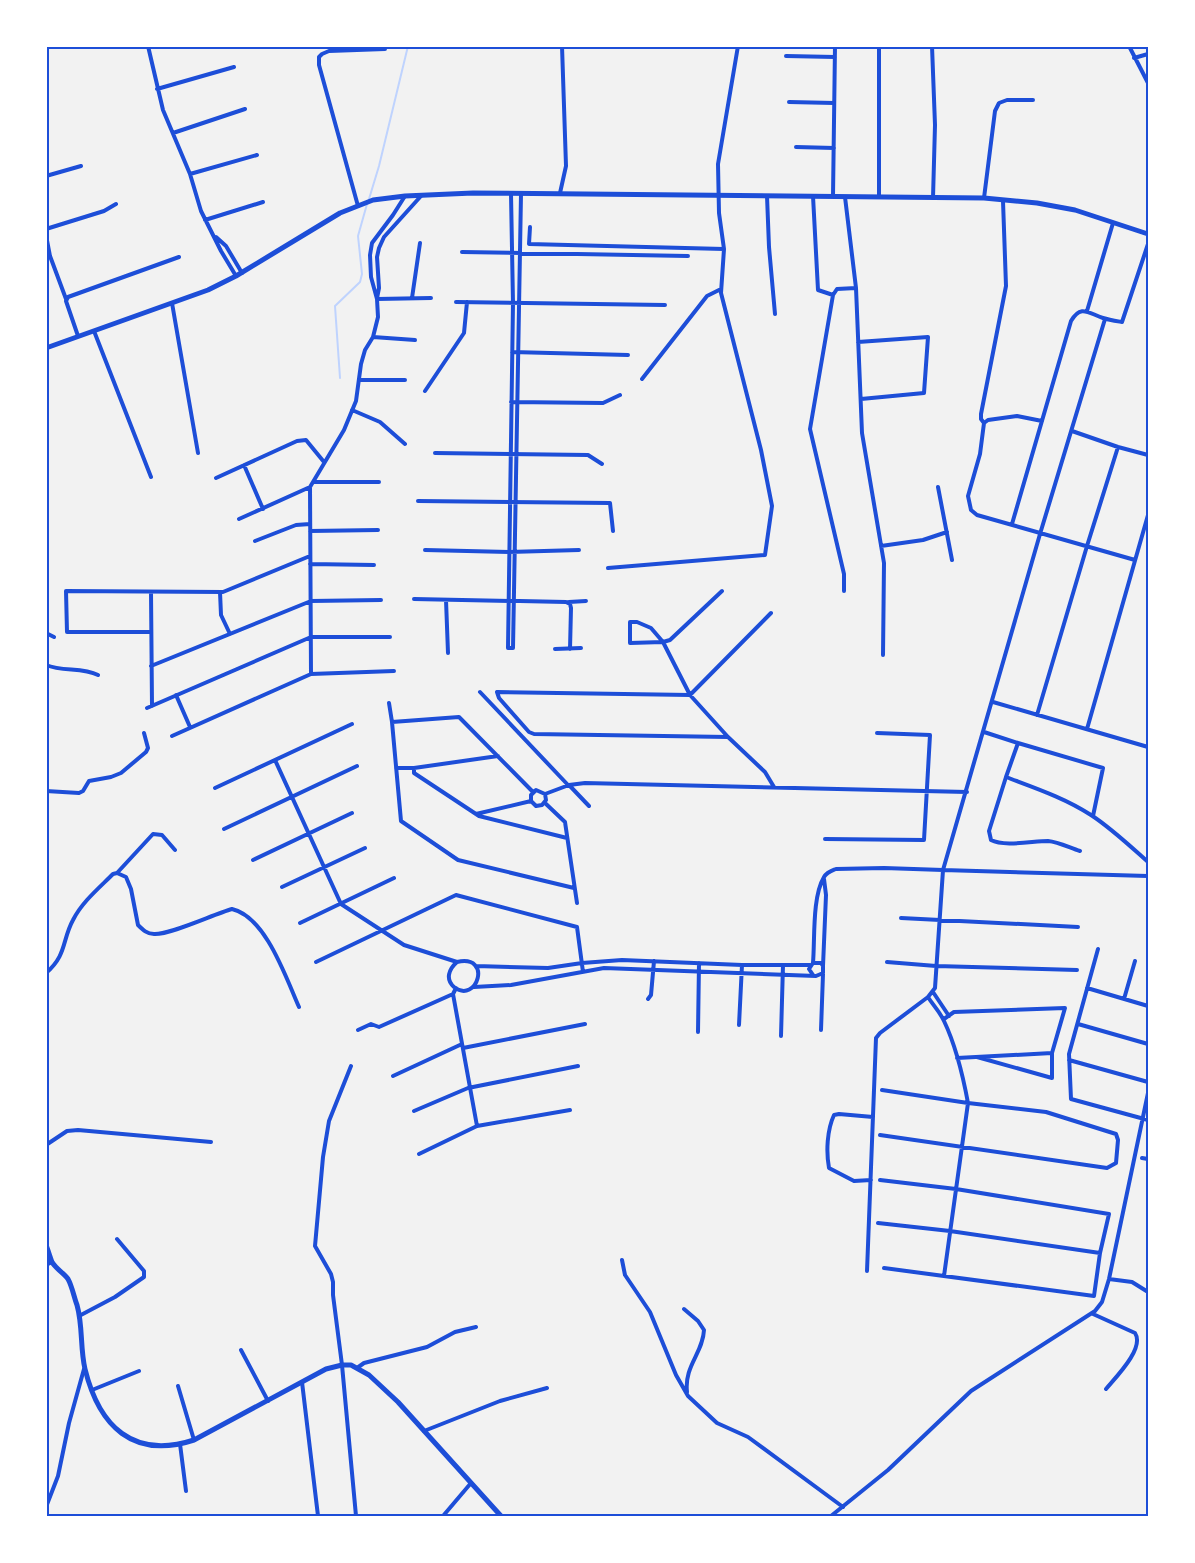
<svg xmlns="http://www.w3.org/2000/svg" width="1195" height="1563" font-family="Rubik,sans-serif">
	<rect width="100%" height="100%" fill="#f2f2f2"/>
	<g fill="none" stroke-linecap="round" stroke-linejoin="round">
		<path stroke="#bfd3fe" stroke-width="2" d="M369,199L379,166L408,46
			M340,378L335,306L360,282L362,274L358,236L367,204"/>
		<path stroke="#1d4ed8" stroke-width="4" d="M148,46L163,110L190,174L201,211L221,251L236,276
			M879,46V197
			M932,46L935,125L933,198
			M1129,46L1148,83
			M786,56L835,57
			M1134,58L1148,54
			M157,89L234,67
			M789,102L834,103
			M173,133L245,109
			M796,147L834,148
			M190,174L257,155
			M46,176L81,166
			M560,193L566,166L562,46
			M767,196L769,247L775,314
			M813,196L818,290L833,295
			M833,196L835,46
			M845,197L856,288L862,433L884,563L883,655
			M984,198L995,111L999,103L1007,100H1033
			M1003,201L1006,286L981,414V419L984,423L980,454L968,496L971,510L977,515L1135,560
			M358,206L319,65V57L322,54L329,51L385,49
			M205,220L263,202
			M530,227L529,244L724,249
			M46,229L104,211L116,204
			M46,235L50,256L66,299
			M216,237L226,246L242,273
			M462,252L688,256
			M377,298L379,288L377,257L379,248L384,237L421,196
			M412,298L420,243
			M377,299L431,298
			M456,302L665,305
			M172,303L198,453
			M1087,311L1113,223
			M1105,319L1040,534L943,870L1148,876
			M94,331L151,477
			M78,336L66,301L68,297L179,257
			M373,337L415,340
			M858,342L928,337L924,393L861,399
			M512,352L628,355
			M642,379L707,296L721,289
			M359,380H405
			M425,391L464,333L467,302
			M511,402L603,403L620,395
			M352,410L380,422L405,444
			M984,423L988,420L1017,416L1042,421
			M1072,431L1118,447L1148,455
			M435,453L588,455L602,464
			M244,465L263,509
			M216,478L297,441L306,440L324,462
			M313,482H379
			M938,487L952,560
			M418,501L610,503L613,531
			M239,519L310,487
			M1012,524L1071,321C1081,304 1088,313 1103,318C1109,320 1116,321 1122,322L1148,244
			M310,531L378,530
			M255,541L296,525L310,524
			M881,546L923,540L947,532
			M425,550L509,552L579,550
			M310,564L374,565
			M608,568L765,555L772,506L761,450L721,293L724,249L719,213L718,164L738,46
			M722,591L670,640L663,642L630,643V622H637L651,628L663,642L690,695L728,737L765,772L774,787
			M844,591V574L810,429L833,295L837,289L856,288
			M151,592L152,706
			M220,592L221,615L230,634
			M414,599L566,602L570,604L571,608L570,649
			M446,600L448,653
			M569,602L586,601
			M150,632H67L66,591L223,592L310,556
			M46,633L54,637
			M508,648H513L521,194
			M508,648L513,303L511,194
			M555,649L581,648
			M46,665C63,672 82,667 98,675
			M151,666L311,601L381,600
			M311,674L310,487L344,430L356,401L361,364L365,350L373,337L378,317L377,299L371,277L370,255L372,243L393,215L405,196
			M480,692L568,785
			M176,695L190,727
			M993,702L1148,747
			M389,703L392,722L459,717L533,792
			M147,708L311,637H390
			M1037,715L1087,546L1118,447
			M392,722L401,821L458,860L574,888
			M1087,729L1148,515
			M984,732L1018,743L1006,777C1035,788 1065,798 1091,815C1111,828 1130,846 1148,862
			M172,736L311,674L394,671
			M728,737L534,734L529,732L499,698L497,692L690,695L771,613
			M1018,743L1103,768L1093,816
			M275,760L341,904L404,945L457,962C493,954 477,1005 454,987C445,979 449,969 457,962
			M396,768H414V773L479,816L567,838
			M414,768L498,756
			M1006,777L989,831L991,840C1004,847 1033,841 1048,841C1059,842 1070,848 1080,851
			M569,785L589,806
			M215,788L352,724
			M46,791L79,793L83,791L89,781L111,777L121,773L146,752L148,748L144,733
			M545,794L546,800L542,805L536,806L531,801V795L536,790L545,794L569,785L585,783L967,792
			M545,803L565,822L577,903
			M476,814L531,801
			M224,829L357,766
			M825,839L924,840L930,735L877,733
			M253,860L352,813
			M117,873L153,834L162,835L175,850
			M282,887L365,848
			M901,918L1078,927
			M300,923L394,878
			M1098,949L1069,1054L1071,1099L1148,1120
			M316,962L456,895L577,927L583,972
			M887,962L936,966L1077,970
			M813,963C815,939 812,897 824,877C827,872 831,871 836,869L884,868L943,870L935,988L928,997L880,1033L876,1038L867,1271
			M476,966L548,968L582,963L622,960L742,965H810
			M823,966L826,895L824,879
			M46,973C67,955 62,940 73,920C82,902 99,888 113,874L117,873L126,877L131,889L138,925C143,930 147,934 154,934C170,935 214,914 232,909C266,917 286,978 299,1007
			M474,987L511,985L604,968L816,976L823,973V966L821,963H813L809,969L813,975
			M456,988L453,994L477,1126
			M1087,988L1148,1006
			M933,992L949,1016
			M928,997C933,1005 940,1012 944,1021C956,1046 963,1076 968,1103L944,1276
			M648,999L651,995L654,961
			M1124,999L1135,961
			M944,1019L954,1012L1065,1008L1052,1053
			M1078,1024L1148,1044
			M739,1025L742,965
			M358,1030L371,1024L379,1027L453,994
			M821,1030L823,974
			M698,1032L699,963
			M781,1036L783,965
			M463,1048L585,1024
			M957,1058L1052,1053V1078L977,1057
			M1069,1060L1148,1082
			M351,1066L329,1121L323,1157L315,1246L331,1274L333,1282V1295L342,1365L356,1516
			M393,1076L462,1044
			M414,1111L468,1088L578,1066
			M880,1135L1107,1168L1116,1163L1118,1140L1116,1134L1046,1112L968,1103L882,1090
			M46,1145L67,1131L78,1130L211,1142
			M419,1154L477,1126L570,1110
			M1142,1158L1148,1159
			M871,1180L854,1181L829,1168C826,1152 827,1130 834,1115L839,1114L873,1117
			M880,1180L956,1189L1109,1214L1100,1253L1094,1296L884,1268
			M878,1223L950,1231L1100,1253
			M622,1260L625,1275L650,1312L676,1375L688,1396L717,1423L748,1437L843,1507
			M46,1265L52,1262
			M1109,1279L1132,1282L1148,1292
			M684,1309L698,1321L704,1330C703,1353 684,1366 687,1392
			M1093,1314L1135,1333C1145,1348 1116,1377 1106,1389
			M79,1316L115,1297L144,1277V1271L117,1239
			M241,1350L268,1401
			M357,1368L364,1363L427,1347L455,1332L476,1327
			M302,1382L318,1516
			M178,1386L194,1440
			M92,1390L139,1371
			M424,1431L500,1401L547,1388
			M180,1444L186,1491
			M46,1507L58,1476L69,1423L84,1369
			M443,1516L471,1483
			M831,1516L888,1470L971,1391L1095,1311L1102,1302L1109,1279L1148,1093"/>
		<path stroke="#1d4ed8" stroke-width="5" d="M46,1245C48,1250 50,1257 52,1262C56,1269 64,1273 68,1279C72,1286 74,1297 77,1305C83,1326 80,1348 85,1369C99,1426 133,1460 194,1440L326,1369L342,1365H351L369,1375L398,1402L501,1516"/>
		<path stroke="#1d4ed8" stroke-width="5" d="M46,348L208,290L236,276L340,213L373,200L405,196L473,193L984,198L1037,203L1075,210L1148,234"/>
	</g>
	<rect width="1195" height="1563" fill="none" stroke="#ffffff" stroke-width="96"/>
	<rect x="48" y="48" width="1099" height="1467" fill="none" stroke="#1d4ed8" stroke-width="2"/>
</svg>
